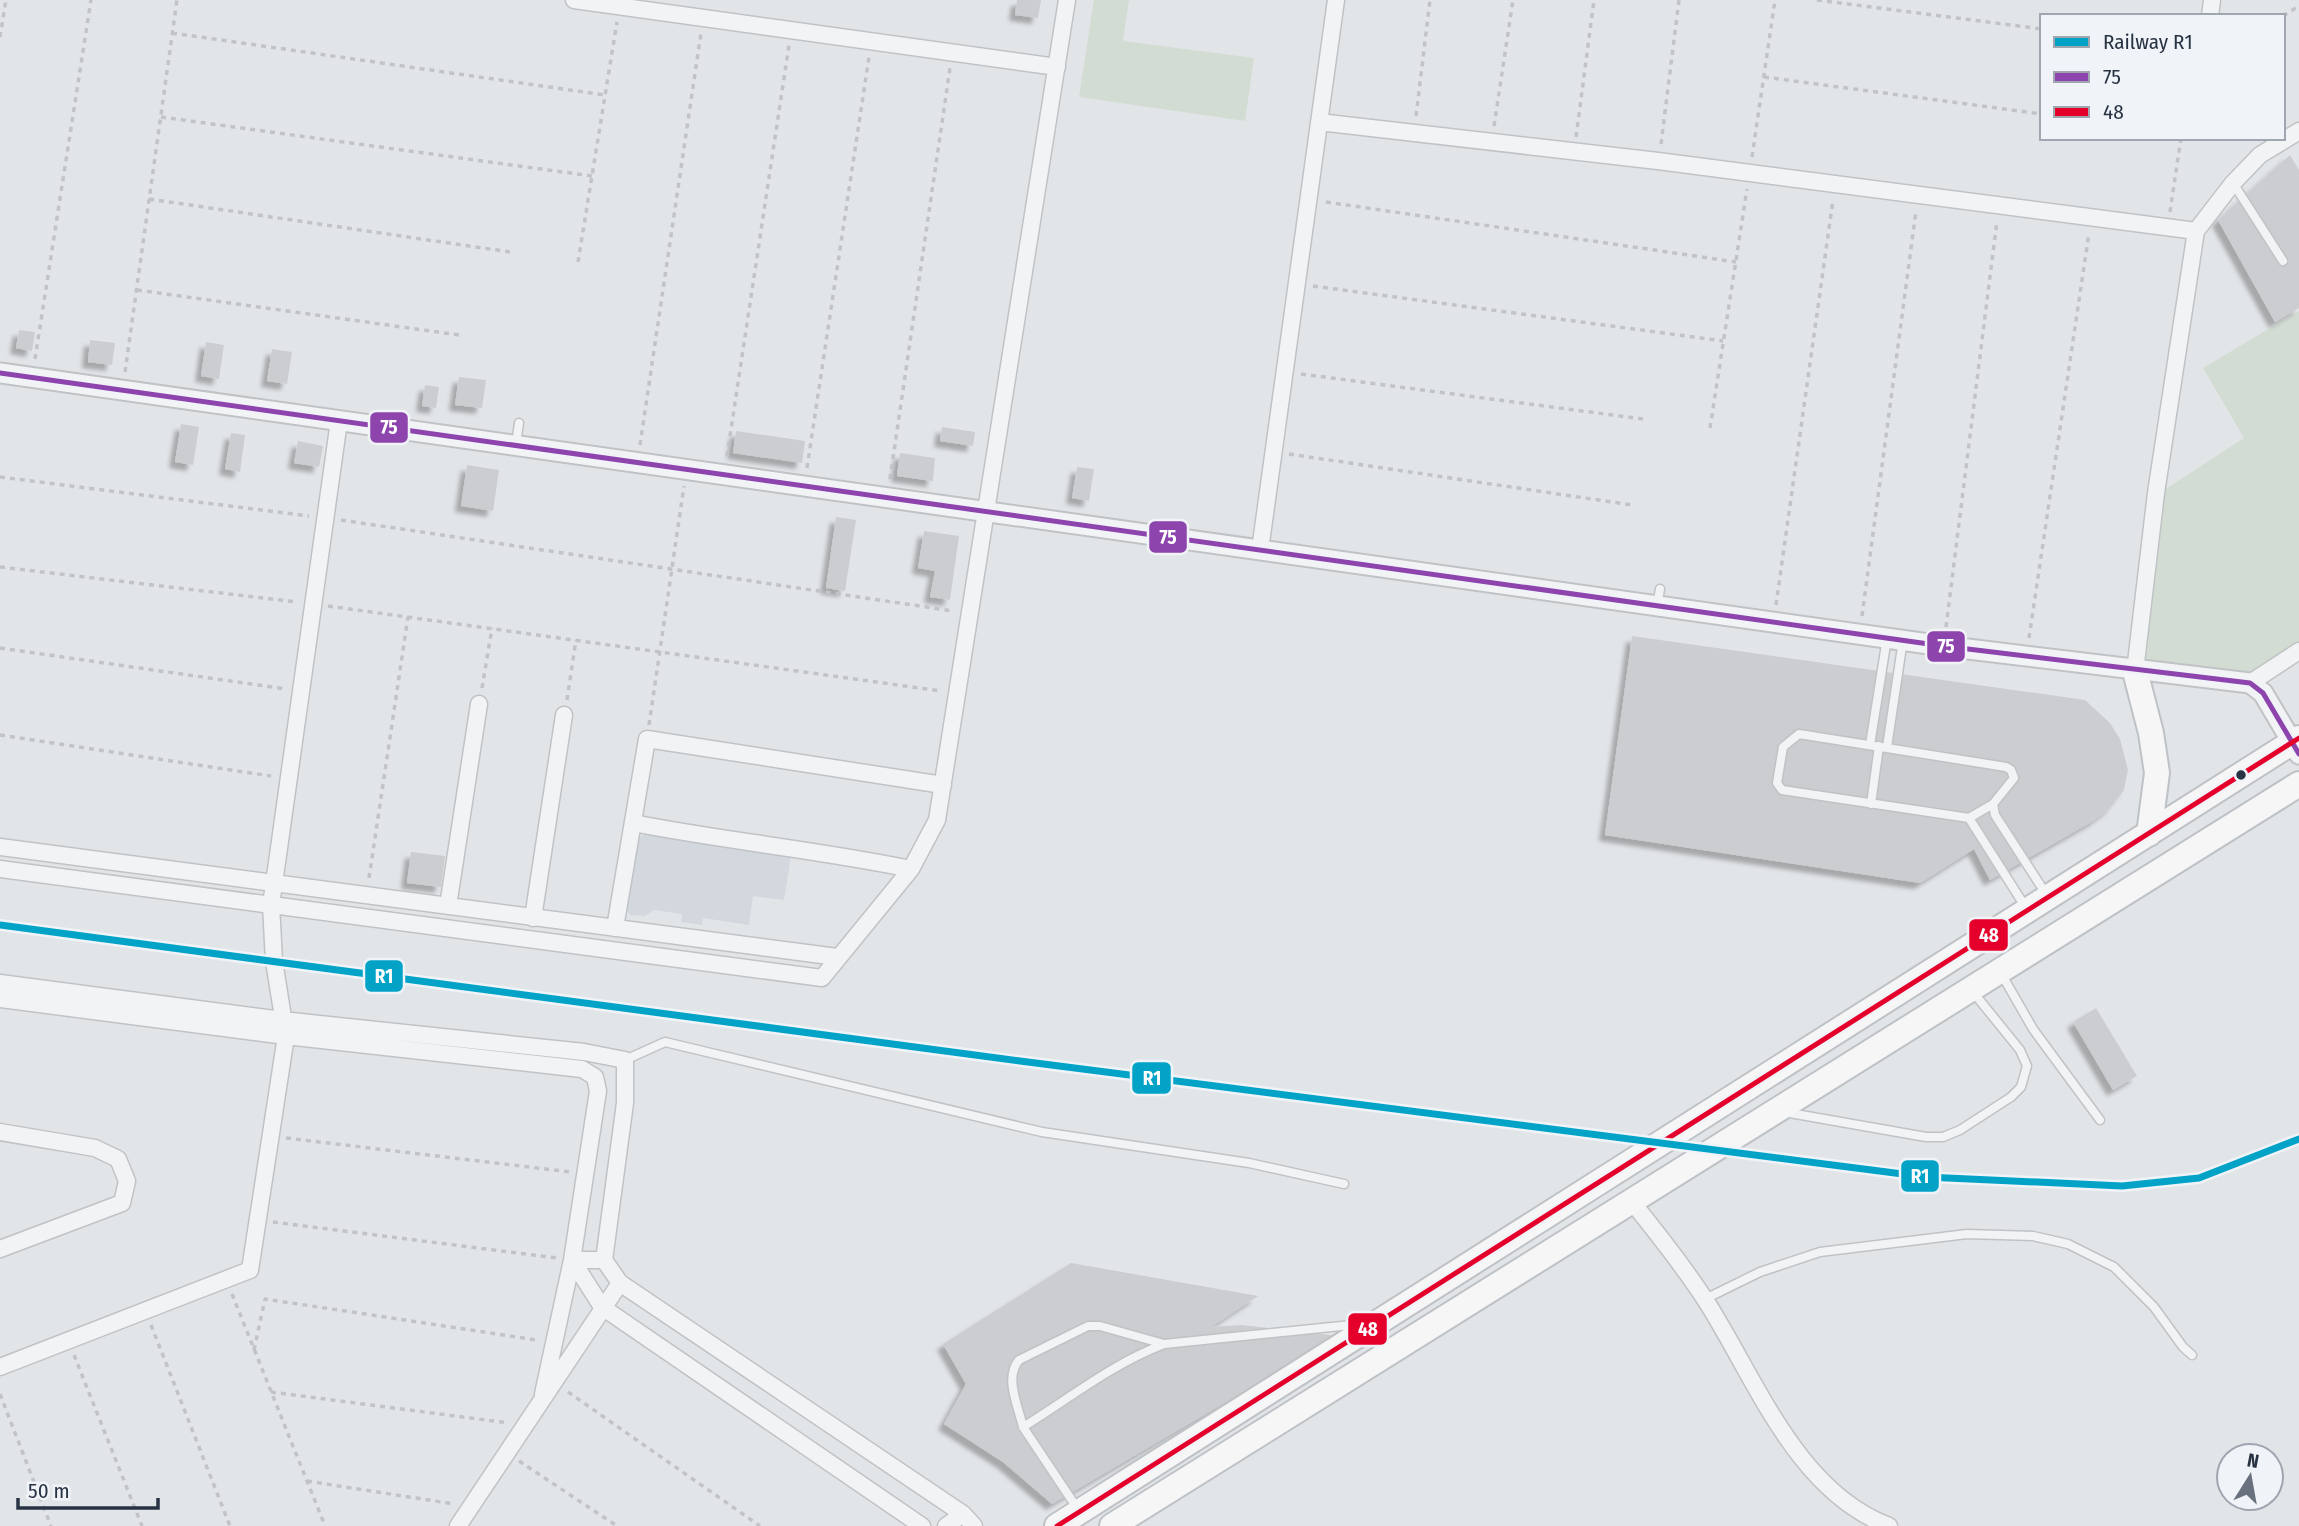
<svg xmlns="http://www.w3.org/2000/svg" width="2299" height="1526" font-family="'Fira Sans Condensed',sans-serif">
	<defs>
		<filter id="shadow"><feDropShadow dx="-6" dy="6" stdDeviation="2" flood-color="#0004"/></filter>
	</defs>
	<rect width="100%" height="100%" fill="#e2e5e8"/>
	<path fill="#d3d8df" d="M645,834L791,856L784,900L753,896L749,925L703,918L702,925L681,922L682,914L654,910L645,916L630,915L623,905L633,842Z"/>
	<path fill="#d3dcd2" d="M1094,0H1129L1123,41L1254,58L1245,121L1079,97Z
		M2299,311V650L2249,682L2134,668L2158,494L2244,438L2203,368Z"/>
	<path fill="#cbcdd0" filter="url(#shadow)" d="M1017,0H1041L1038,18L1015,15Z
		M2290,155L2299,170V308L2275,322L2218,220Z
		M19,330L35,332L32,351L16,348Z
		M90,340L115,343L112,365L88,362Z
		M206,342L224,345L219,379L201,376Z
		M272,349L292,352L287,384L267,381Z
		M459,377L486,380L482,408L455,405Z
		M425,385L439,387L436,408L422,406Z
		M181,424L199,427L193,465L175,462Z
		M942,427L975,432L973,446L940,441Z
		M736,431L805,441L802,463L733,453Z
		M231,433L245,435L240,472L225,469Z
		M298,441L323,446L319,467L294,463Z
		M900,453L935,458L933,481L897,476Z
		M467,465L499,470L493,511L461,506Z
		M1077,467L1094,469L1089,501L1072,498Z
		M836,517L856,520L845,591L826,588Z
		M924,531L959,536L950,600L930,597L935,571L918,568Z
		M1632,636L2085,700L2110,723L2120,739L2128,770L2124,790L2109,809L2093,821L1990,880L1974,849L1920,883L1605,835Z
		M411,852L445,856L441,887L407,883Z
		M2096,1008L2137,1076L2113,1090L2073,1022Z
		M1071,1263L1258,1296L1211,1327L1242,1325L1338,1336L1052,1504L1003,1462L944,1424L966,1384L943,1344Z"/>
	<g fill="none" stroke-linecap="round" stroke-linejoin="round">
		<defs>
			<path id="service" d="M2233,183L2283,261
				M516,444L519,423
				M1657,606L1660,589
				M1870,745L1887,638
				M1887,747L1903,640
				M1871,804L1879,746
				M1969,818L1993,804
				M2026,908L1969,818L1782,790L1777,783L1783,747L1799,734L2006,767L2011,770L2014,778L1993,804L1995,815L2046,894
				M2002,975L2033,1029L2100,1120
				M625,1060L665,1042L1042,1132L1249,1163L1344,1184
				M1784,1112L1926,1137H1943L1960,1130L2011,1097L2021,1087L2027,1066L2020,1050L1973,992
				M1705,1299L1760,1272L1820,1252L1967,1234L2033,1236L2068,1244L2114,1267L2154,1307L2183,1347L2192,1355
				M1023,1427C1018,1406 1004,1377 1019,1360L1088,1326H1100L1164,1344
				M1077,1508L1023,1427C1070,1398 1112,1364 1164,1344L1361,1324"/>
			<path id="minor" d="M574,0L1057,67
				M2210,16L2212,0
				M1319,122L1658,161L2196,231
				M1260,550L1336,0
				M2135,671L2156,493L2196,231L2233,183L2260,155L2299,131
				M2250,683L2299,651
				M633,823C725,841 819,850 911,869
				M0,847L837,957
				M0,869L822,978L911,869L937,820L1067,0
				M448,906L479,704
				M533,918L564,715
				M615,928L647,739L943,785
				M0,983L282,1020L584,1052L625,1060V1103L604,1260L620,1283L963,1514L974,1526
				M0,999L286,1036L582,1069L595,1077L598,1091L572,1260L602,1307L922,1526
				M0,1132L95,1148L118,1159L127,1181L122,1203L0,1249
				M1632,1202C1658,1234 1684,1267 1706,1301C1756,1379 1796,1491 1889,1526
				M0,1367L250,1270L286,1036L274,961L271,905L339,421
				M543,1394L572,1260H604
				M458,1526L620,1283
				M946,1526L963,1514"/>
			<path id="tertiary" d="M0,373L1943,646L2250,683L2263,693L2299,754"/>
			<path id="primary" d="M2135,671L2151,733L2157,773L2149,834
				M1057,1526L2299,738
				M1112,1526L2299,784"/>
		</defs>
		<use href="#service" stroke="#c0c3c6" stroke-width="11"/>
		<use href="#minor" stroke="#c0c3c6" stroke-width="19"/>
		<use href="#tertiary" stroke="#c0c3c6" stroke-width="23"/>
		<use href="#primary" stroke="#bec2c6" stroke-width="28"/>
		<path stroke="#c1c3c8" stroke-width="3.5" stroke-dasharray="5 5" stroke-linecap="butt" d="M1817,0L2042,29
			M2283,16L2299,6
			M172,33L605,95
			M0,37L6,0
			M1764,77L2042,114
			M1416,116L1430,0
			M161,117L592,176
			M1494,126L1513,0
			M1576,137L1594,0
			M1661,144L1679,0
			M1752,157L1775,0
			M149,199L510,252
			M1326,202L1736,262
			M2170,212L2181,138
			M578,262L617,22
			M1313,286L1723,341
			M137,290L459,335
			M35,359L91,0
			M125,372L177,0
			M1301,374L1643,419
			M1710,428L1747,189
			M640,445L701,33
			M1289,454L1632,505
			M727,456L789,45
			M807,468L869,57
			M0,477L309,516
			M890,479L950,68
			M341,520L953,611
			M0,567L297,602
			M1776,605L1833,200
			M328,606L941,691
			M1862,616L1916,211
			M1946,627L1997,221
			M2029,638L2089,233
			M0,648L286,689
			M482,688L492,628
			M567,700L576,640
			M649,725L684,486
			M0,735L271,776
			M369,878L408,617
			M286,1138L571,1172
			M273,1222L557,1258
			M232,1294L325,1526
			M151,1325L230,1526
			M254,1350L265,1299L537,1340
			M74,1355L142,1526
			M271,1392L509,1423
			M568,1392L760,1526
			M0,1394L51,1526
			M519,1461L617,1526
			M307,1481L454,1504"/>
		<use href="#service" stroke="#f2f3f4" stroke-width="8"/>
		<use href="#minor" stroke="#f2f3f4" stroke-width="16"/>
		<use href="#tertiary" stroke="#f2f3f4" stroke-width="19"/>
		<use href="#primary" stroke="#f6f6f7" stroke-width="24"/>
		<defs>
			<path id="bus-1" d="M0,373L1943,646L2250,683L2263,693L2299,754"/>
			<path id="bus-2" d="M1057,1526L2299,738"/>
		</defs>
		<use href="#bus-1" stroke="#f0f3f8" stroke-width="10"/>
		<use href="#bus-2" stroke="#f0f3f8" stroke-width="10"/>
		<use href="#bus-1" stroke="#8e44ad" stroke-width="5"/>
		<use href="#bus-2" stroke="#e4002b" stroke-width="5"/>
		<defs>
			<path id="rail-1" d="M0,925L1020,1061L1926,1177L2122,1186L2199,1178L2299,1139"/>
		</defs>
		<use href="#rail-1" stroke="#f0f3f8" stroke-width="12"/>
		<use href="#rail-1" stroke="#02a3c7" stroke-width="7"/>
	</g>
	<circle fill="#273243" stroke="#f0f3f8" stroke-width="2.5" cx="2241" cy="775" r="6"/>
	<g stroke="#f0f3f8" stroke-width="2.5">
		<rect x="369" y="411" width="40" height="33" rx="7" fill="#8e44ad"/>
		<rect x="1148" y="520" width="40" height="34" rx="7" fill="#8e44ad"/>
		<rect x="1926" y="630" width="40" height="33" rx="7" fill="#8e44ad"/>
		<rect x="1968" y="918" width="41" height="34" rx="7" fill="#e4002b"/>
		<rect x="364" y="959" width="40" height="34" rx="7" fill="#02a3c7"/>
		<rect x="1131" y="1061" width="41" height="34" rx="7" fill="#02a3c7"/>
		<rect x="1900" y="1159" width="40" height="34" rx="7" fill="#02a3c7"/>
		<rect x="1347" y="1312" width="41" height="34" rx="7" fill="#e4002b"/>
	</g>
	<g font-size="19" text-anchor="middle" font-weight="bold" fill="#fff">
		<text x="389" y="434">75</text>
		<text x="1168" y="544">75</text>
		<text x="1946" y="653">75</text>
		<text x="1989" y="942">48</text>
		<text x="384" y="983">R1</text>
		<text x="1152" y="1085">R1</text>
		<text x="1920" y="1183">R1</text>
		<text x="1368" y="1336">48</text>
	</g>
	<rect x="2040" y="14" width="245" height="126" fill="#f0f3f8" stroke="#a0a6b0" stroke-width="2"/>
	<rect x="2054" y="37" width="35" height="10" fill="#02a3c7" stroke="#a0a6b0" stroke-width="2"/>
	<text x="2103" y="49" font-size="21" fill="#273243">Railway R1</text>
	<rect x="2054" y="72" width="35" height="10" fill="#8e44ad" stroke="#a0a6b0" stroke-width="2"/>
	<text x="2103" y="84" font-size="21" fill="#273243">75</text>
	<rect x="2054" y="107" width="35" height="10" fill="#e4002b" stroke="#a0a6b0" stroke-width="2"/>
	<text x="2103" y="119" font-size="21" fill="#273243">48</text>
	<g transform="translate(2250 1477) rotate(11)"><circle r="33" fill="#f0f3f8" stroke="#a0a6b0" stroke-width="2"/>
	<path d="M0-5L12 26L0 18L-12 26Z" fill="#68717d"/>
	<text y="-10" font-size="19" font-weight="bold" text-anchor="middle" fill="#273243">N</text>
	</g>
	<path d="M18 1498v10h140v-10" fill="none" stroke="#273243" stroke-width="3.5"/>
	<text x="28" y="1498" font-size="21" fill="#273243" stroke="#f0f3f8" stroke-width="5" paint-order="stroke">50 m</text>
</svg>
